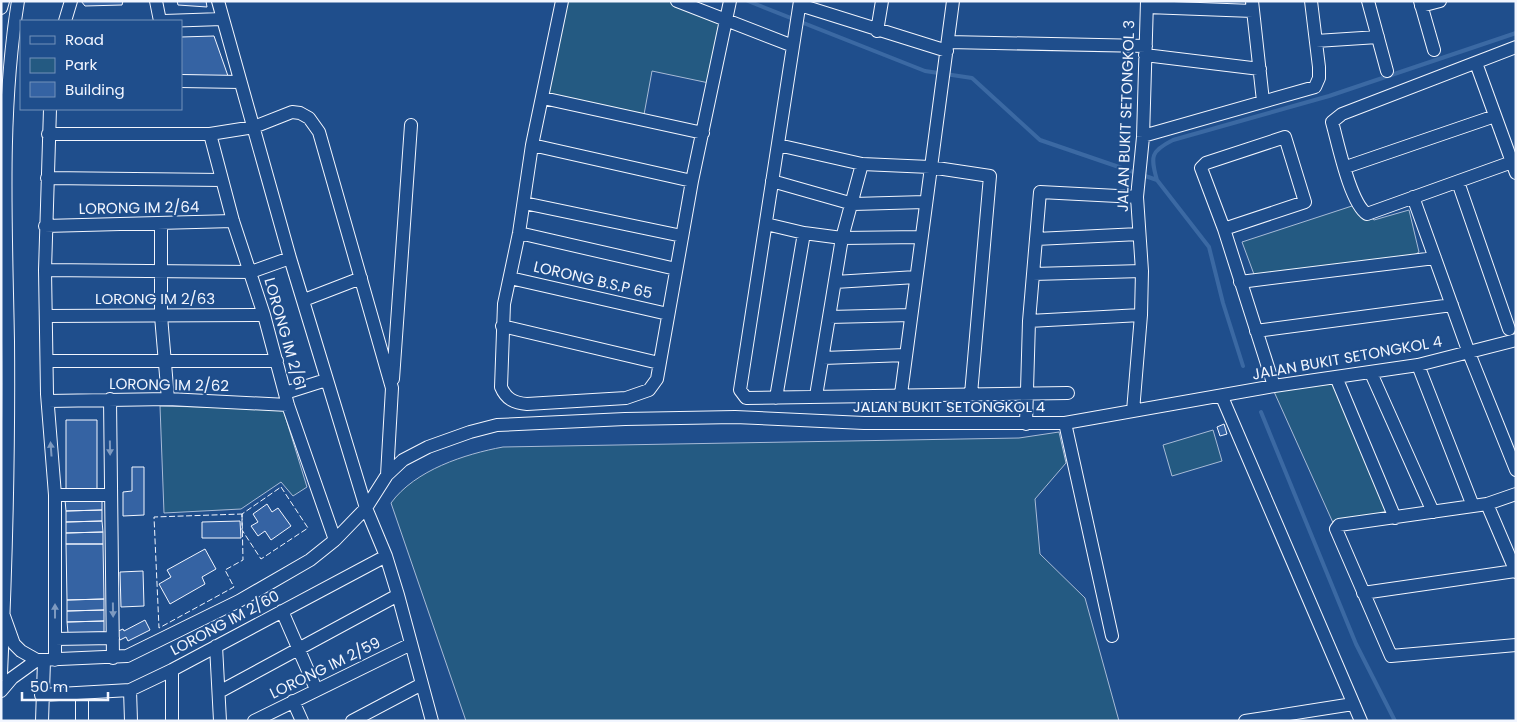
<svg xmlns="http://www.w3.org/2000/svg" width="1517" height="722" font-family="Poppins,sans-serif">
	<rect width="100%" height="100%" fill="#1f4e8c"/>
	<path fill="#245a82" stroke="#a8bbd7" d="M562,1H669L719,24L709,83L652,71L643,120L543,98Z
		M1355,205L1374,220L1409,210L1419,252L1413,256L1255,277L1242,242Z
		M1333,376L1392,516L1334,525L1271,385Z
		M160,406L283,409L307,487L293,496L281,482L241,509L164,513Z
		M1213,430L1222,461L1172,476L1163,445Z
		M1059,432L1066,463L1035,499L1040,554L1085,598L1119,721H466L391,503C415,470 465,454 503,447L1019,438Z"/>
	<path fill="#305b95" stroke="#a8bbd7" d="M113,638V658L55,660V639Z"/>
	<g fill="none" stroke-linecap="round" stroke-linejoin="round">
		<path stroke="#3b69a3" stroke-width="4" d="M748,1L925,71L972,78L1040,140L1157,180L1209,247L1223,303L1243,366
			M1157,180C1150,156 1151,151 1173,140L1329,96L1516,33
			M1261,412L1356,644L1395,721"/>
	</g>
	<path fill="#3563a3" stroke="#f2f6ff" d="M81,1H123L122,5L85,6Z
		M177,1H206L207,7L178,5Z
		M214,36L228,76L181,75V37Z
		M66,420H97V489H66Z
		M1224,424L1227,434L1220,436L1217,427Z
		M132,467H144V515L123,516V492L132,491Z
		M102,499V510L66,511L65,500Z
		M267,504L272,512L278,508L291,526L271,540L265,531L258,536L251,526L258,522L253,514Z
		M102,510V521L66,522V511Z
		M102,521L103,532L66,533V522Z
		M240,521L241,538H202V522Z
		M103,532V544H66V533Z
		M66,544H103L104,599L67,600Z
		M205,549L216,569L202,577L205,584L170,604L159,584L171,577L167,570Z
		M143,571L144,606L121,607L120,572Z
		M104,599V610L67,611V600Z
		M104,610V621L67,622V611Z
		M145,620L150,630L128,641L126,637L120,640L116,632L123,629L124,631Z
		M104,621V632L68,633L67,622Z"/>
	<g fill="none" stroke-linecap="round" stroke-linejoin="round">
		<defs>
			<path id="minor" d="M156,1L160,21
				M218,1L290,258L366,508L386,556L398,595L432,721
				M562,1L532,145L519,233L504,304L501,387C506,399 514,403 527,404L626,398L649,390L657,379L692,181L730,1
				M677,1L793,46
				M800,1L740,390L746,398L1068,393
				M1252,1L1263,101
				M1368,1L1387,71
				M1420,1L1434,50
				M800,5L947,51
				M1421,6L1440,1
				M1147,7L1253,11
				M1,8L3,1
				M65,21L71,1
				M164,21L222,19
				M877,31L882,1
				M1316,41L1378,37
				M948,42L1146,46
				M1145,55L1260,69
				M1476,63L1516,173
				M181,81L240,82
				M543,98L703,133
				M50,109L45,270L47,394L55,495V660
				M210,134L233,221L264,315L288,405L335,540
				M1143,136L1315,87L1319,78V67L1311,1
				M532,145L692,181
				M778,145L862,164L930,167L990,176L971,394
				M1512,162L1367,214C1350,203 1338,143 1332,122L1342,114L1516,47
				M1346,167L1495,116
				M47,178L222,180
				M772,181L853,204L925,202
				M1458,182L1509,329
				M1413,197L1469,353L1516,470
				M524,203L682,236
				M766,224L804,233L842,238L921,237
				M161,225V316L168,399
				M45,226L233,221
				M1224,229L1305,202L1285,137L1206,163L1201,168L1224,229L1274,386
				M519,233L676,269
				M1036,239L1139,234
				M45,270L251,272L290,258
				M1033,274L1142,271
				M510,278L668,314
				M835,282L916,277
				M1240,282L1435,258
				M304,300L361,278
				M46,316L264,315
				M829,317L911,315
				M1029,321L1141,315
				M502,326L659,363
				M1256,331L1452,305
				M823,358L906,355
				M47,361H277
				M1418,365L1473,506
				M1371,373L1433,512
				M1336,377L1395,518
				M393,379L411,125
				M285,393L326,380
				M901,394L953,1
				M816,396L842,238L862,164
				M1222,397L1361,721
				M776,398L804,233
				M110,399L113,658
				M48,401L168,399L288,405
				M1133,411L1141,315L1142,271L1137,197L1143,137L1147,1
				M1065,423L1112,636
				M1026,424L1029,321L1040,192L1137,197
				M387,475L403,460L428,447L470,432L497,425L625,419L735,417L864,423H1065L1274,386L1418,365L1516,340
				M1516,494L1487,504L1339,525L1336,529L1391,656L1516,645
				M55,495H111
				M1487,504L1516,572
				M1363,593L1515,571
				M282,611L316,689
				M4,616L14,644L21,651L37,660L127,656L239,601L310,560L335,540L366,508L387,475L392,388L319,132L309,118L300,113L292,112L254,127L210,134H48
				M55,639L113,638
				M216,646L220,721
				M172,670V721
				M1,674C6,564 9,452 8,341C6,228 0,113 18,1
				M130,690L131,721
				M1,691L12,678L37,660
				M219,692L398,595
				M41,695L130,690L172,670L386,556
				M293,701L302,721
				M42,721L44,661
				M82,721V693
				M254,721L411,644
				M352,721L422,684
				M1245,721L1353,704"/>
		</defs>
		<use href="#minor" stroke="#f2f6ff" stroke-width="14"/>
		<use href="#minor" stroke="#1f4e8c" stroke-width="12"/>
		<path stroke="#f2f6ff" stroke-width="1" stroke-dasharray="6 2.5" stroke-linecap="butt" d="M281,487L308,528L261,559L242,530V514Z
			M242,514L243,560L225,570L234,587L159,628L154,517Z"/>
	</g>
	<defs><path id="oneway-solid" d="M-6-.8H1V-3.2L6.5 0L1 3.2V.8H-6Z" transform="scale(1.25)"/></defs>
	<g fill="#7e9ac0">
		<use href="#oneway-solid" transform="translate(110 448) rotate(89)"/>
		<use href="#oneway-solid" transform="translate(51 449) rotate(-94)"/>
		<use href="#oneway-solid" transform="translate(113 610) rotate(89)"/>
		<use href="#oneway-solid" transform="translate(55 611) rotate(-90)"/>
	</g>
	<g text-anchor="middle" stroke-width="4" stroke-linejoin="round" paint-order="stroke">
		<g font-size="15" fill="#f2f6ff" stroke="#1f4e8c">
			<text transform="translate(1126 116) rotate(-88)" y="5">JALAN BUKIT SETONGKOL 3</text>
			<text transform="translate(139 208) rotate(-1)" y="5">LORONG IM 2/64</text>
			<text transform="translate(593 280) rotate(13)" y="5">LORONG B.S.P 65</text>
			<text x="155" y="304">LORONG IM 2/63</text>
			<text transform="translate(285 334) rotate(74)" y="5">LORONG IM 2/61</text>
			<text transform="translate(1347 358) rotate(-10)" y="5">JALAN BUKIT SETONGKOL 4</text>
			<text transform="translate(169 385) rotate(1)" y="5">LORONG IM 2/62</text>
			<text x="949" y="412">JALAN BUKIT SETONGKOL 4</text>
			<text transform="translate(225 623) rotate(-28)" y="5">LORONG IM 2/60</text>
			<text transform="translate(325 668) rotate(-26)" y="5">LORONG IM 2/59</text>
		</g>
	</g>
	<rect width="1517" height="722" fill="none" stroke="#f2f6ff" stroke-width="5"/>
	<rect x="20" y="20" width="162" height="90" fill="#1f4e8c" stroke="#7391ba"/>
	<rect x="30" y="36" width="25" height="8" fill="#1f4e8c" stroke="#7391ba"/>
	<text x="65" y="45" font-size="15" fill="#f2f6ff">Road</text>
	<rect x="30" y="58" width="25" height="15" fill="#245a82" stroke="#7391ba"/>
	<text x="65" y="70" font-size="15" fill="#f2f6ff">Park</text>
	<rect x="30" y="82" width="25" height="15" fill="#3563a3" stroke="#7391ba"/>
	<text x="65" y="95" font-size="15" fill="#f2f6ff">Building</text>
	<path d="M22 692v8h86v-8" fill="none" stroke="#f2f6ff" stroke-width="2.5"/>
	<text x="30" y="692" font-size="15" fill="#f2f6ff" stroke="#1f4e8c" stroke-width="4" paint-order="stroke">50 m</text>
</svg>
